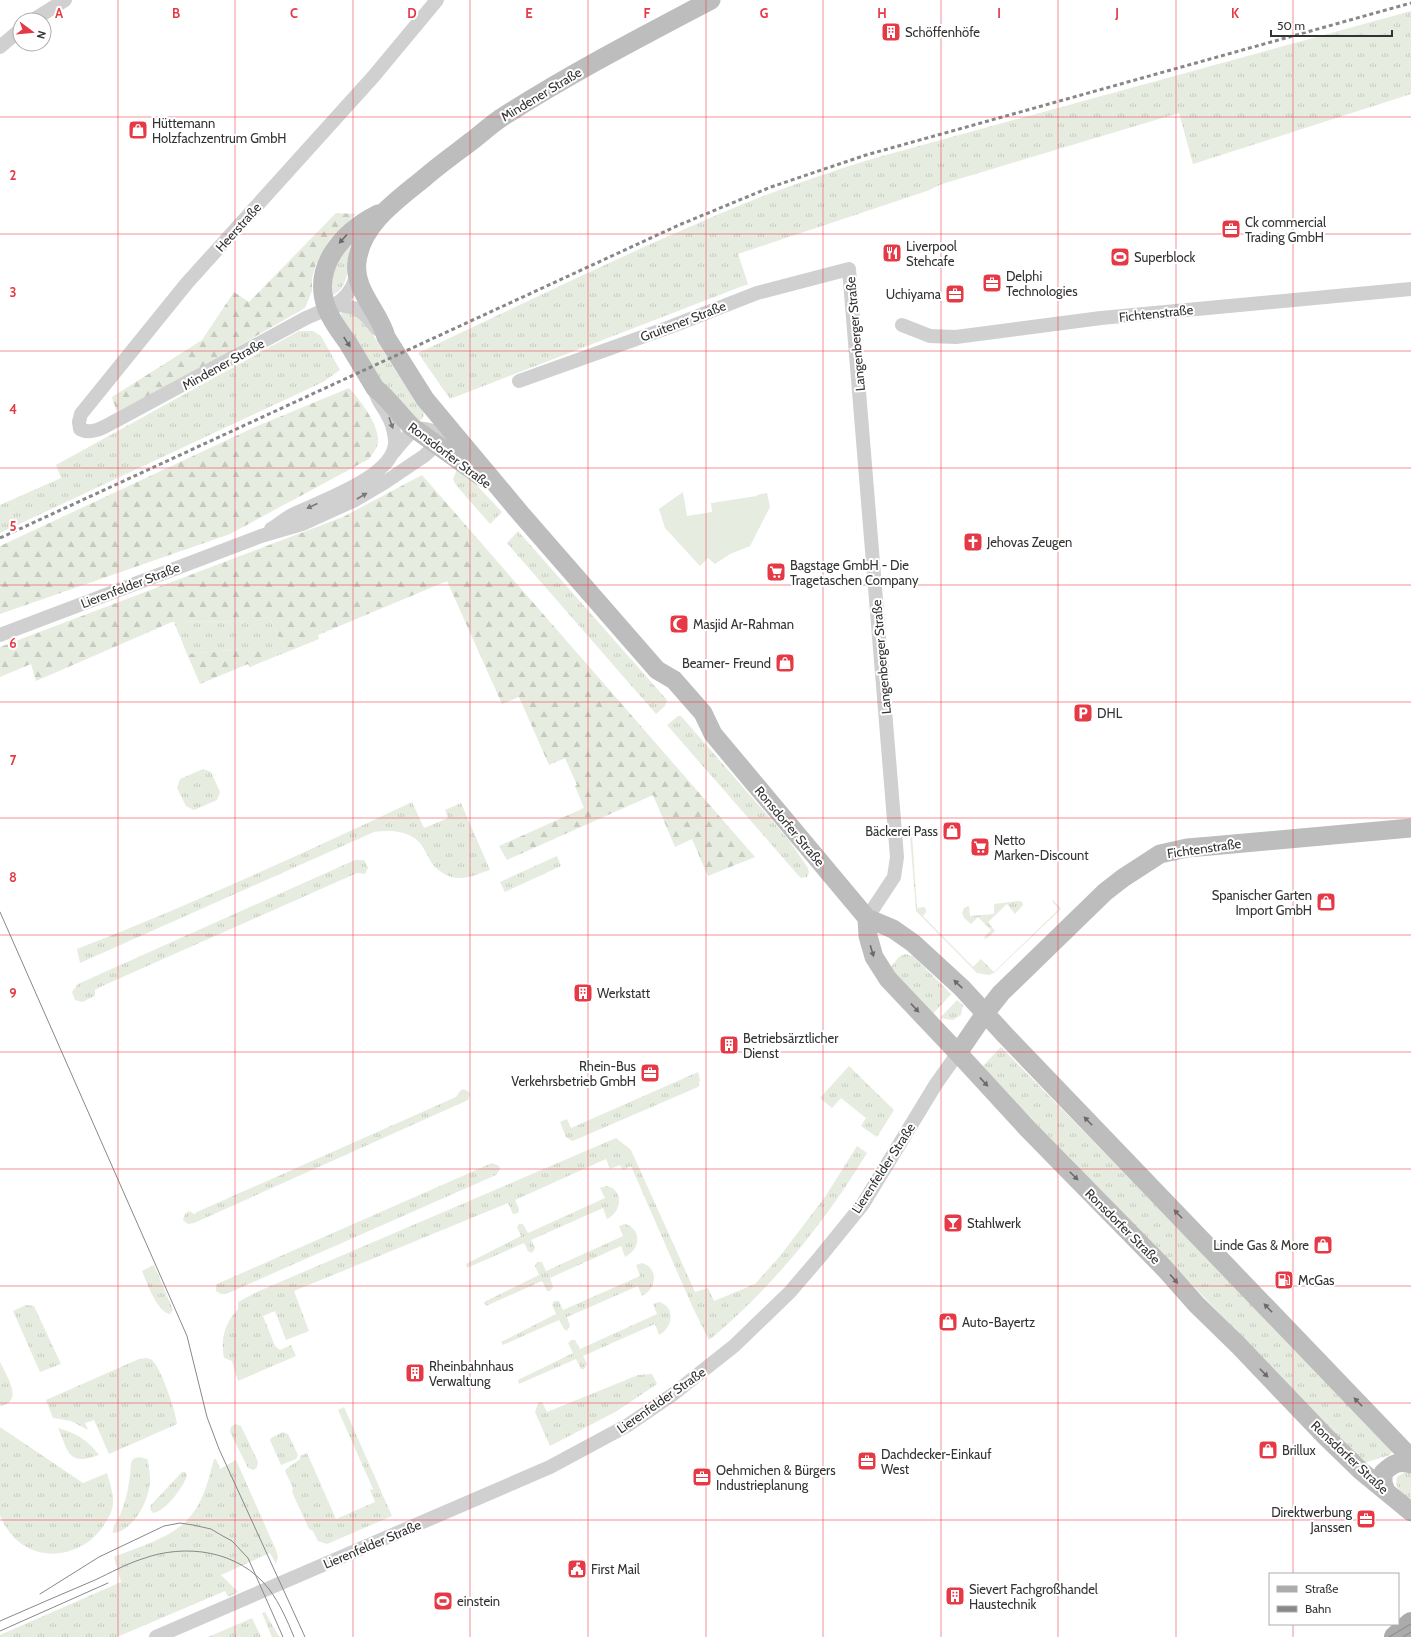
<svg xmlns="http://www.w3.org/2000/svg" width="1411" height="1637" font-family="Cabin,sans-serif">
	<defs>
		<pattern id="grass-tufts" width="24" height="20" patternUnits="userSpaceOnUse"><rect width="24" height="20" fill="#e6ecdf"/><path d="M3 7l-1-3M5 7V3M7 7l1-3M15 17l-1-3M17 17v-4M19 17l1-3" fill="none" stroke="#c6cbc0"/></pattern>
		<pattern id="forest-firs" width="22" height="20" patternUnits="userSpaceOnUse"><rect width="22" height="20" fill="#e6ecdf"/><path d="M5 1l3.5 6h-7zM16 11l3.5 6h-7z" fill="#c6cbc0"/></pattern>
	</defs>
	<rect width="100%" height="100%" fill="#fff"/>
	<path fill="url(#grass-tufts)" d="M1411,11V94L1193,164L1179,113L942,184L927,191L738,254L748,284L450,399L418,353C527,302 636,248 748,202C787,186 828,173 868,160Z
		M351,243C346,261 352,286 333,295C331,267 336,265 351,243Z
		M343,312L356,316L365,322L400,378H401L423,411C425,415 423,419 419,421L394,400L342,318L341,314Z
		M299,331H313L321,336L340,370L323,382L0,533V505L61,478L56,465Z
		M457,469L467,475L502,512L490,524L456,485L453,479Z
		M518,531L667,700L665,706L656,714L507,543Z
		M270,617L275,631L287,652L279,655L268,649H245L187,654L174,622L254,621Z
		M678,716H681L788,839L808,868L809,872L807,877L801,878L798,875L667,725Z
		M203,769L211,772L220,792L217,800L194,810L186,806L177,788L180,779Z
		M412,802L424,828L448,818L445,810L461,803L490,870C480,873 470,878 460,878C450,879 436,870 431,862C427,855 424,847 418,841C406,830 389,830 374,832L80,963L77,949C190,905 302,854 412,802Z
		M922,831L923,834L912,835L917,908L924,907L926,909V912L923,916L973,967L981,959L994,972L1059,909L1052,901L1053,900L1061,909L994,973L989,975L977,973L916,911L910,835Z
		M557,856L561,866L505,892L500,882Z
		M355,860H364L368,868L365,874L357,873L100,987L95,990V996L82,1002L75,1000L72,992L78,984Z
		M1019,901L1022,902L1023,905L1015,914L1007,904L988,922L995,931L986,939L984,937L991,930L978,917L971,924L964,918L962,913L964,908L969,906L970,916L994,914V904Z
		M905,954L913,956L951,994L932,1015L890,968L899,957Z
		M957,1000L963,1005L961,1015L953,1020L940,1018Z
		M1001,1047L1234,1285L1393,1450L1390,1455L1364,1463L982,1067Z
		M849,1066L894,1110L877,1137L861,1126L866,1118L841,1098L832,1108L820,1098Z
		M698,1072L700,1080L698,1087L575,1140L572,1141L566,1137L560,1122L567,1119L571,1128Z
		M463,1089L468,1091L470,1094L468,1100L194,1223L188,1224L183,1220L185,1214L189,1211L194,1214L197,1212L456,1097L460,1091Z
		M616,1138L631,1150L695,1292L708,1288L714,1301L755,1284L780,1256L825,1197L857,1146L867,1153C825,1222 775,1284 714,1336L709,1340L693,1308L631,1166L623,1170L620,1165L610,1169L606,1159L515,1200L519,1209L518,1213L513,1214L508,1203L294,1291L309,1331L286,1340L275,1311L263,1316L275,1346L280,1350L291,1345L296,1356L238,1381L232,1361L224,1358C220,1339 225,1323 238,1309V1302L259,1291Z
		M492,1163L499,1166L500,1169L496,1175L226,1294H221L216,1291V1285L217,1284Z
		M607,1186C623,1190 623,1211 607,1219L603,1208L531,1240L535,1248L532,1253L528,1251L524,1243L467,1268L466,1264L521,1236L517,1227L519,1224H523L528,1233L605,1198L600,1188Z
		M625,1224C642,1229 641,1249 625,1257L621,1246L550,1278L553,1287L550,1291H547L542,1281L486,1306L484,1302L539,1275L535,1266L537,1262H542L546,1271L623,1236L619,1226Z
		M642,1263C659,1268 657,1289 642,1296L638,1286L567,1317L570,1326L567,1331L564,1329L559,1320L503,1345L501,1342L556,1314L552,1305L554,1301H559L563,1310L640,1276L636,1265Z
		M154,1265L173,1310L170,1314C157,1312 147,1283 142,1271Z
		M659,1302C675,1306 674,1327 659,1335L655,1324L583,1356L587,1364L584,1369H581L576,1359L519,1384L518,1380L573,1353L568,1343L571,1340H575L580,1349L657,1314L653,1304Z
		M26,1305L34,1306L61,1364L40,1372L13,1311Z
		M146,1358C148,1358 150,1359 152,1360C161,1368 176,1412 177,1424L109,1454L94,1420L85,1423L88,1430L71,1421L53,1418L46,1400L139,1359Z
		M0,1362C6,1375 25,1402 0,1406Z
		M652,1374L657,1384L617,1411L550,1446L535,1412L538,1403L542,1402L547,1412L638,1375Z
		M344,1407L392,1516L327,1544L318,1541L313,1531L309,1529L292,1492L293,1488L285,1471L286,1469L300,1459V1456L307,1453L336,1519L375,1502L370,1490L373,1489L338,1410Z
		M235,1424L241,1426L258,1462L257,1467L254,1470L248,1468L230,1432L231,1427Z
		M0,1427L83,1483L107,1473C110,1483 113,1492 113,1503C113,1510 108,1519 104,1525C84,1557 36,1565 11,1534C7,1529 2,1522 0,1515C0,1508 0,1499 0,1491C0,1470 0,1448 0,1427Z
		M58,1428C76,1433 88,1440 99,1455C68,1466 69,1453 58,1428Z
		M283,1432L288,1434L298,1455L296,1459L281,1465L270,1440L271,1438Z
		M139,1457L147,1459L148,1462C149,1468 150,1474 150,1480C150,1499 134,1531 113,1533C112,1526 117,1521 120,1515C127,1499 130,1481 131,1463L133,1459Z
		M214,1459H216L220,1469L236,1460L276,1550L278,1557L276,1564L270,1553L221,1575L238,1592L228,1597L225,1591L117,1637H0V1635L121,1582L114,1557C136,1548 167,1539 184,1523C202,1507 208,1482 214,1459Z
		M182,1472H185L187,1475C184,1487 165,1512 153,1513L150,1509L151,1505Z
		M1405,1472H1411V1500C1402,1493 1394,1489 1397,1477Z
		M265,1612L279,1637H272L262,1613Z
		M252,1618L261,1637H208L250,1619Z"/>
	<path fill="url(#forest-firs)" d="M336,213L356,214L330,239L316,264L312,278V291L305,308L183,378L117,412L112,397L202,340L234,292L249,302Z
		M349,388C360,400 383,429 377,446C375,451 372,455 369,459L230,534L0,614V546L255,427Z
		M422,475L755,857L708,876L692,839L675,847L653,795L507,860L499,846L584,808L575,786L577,785L565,758L549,765L519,697L502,704L447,581L318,635L319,639L287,652L275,631L270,617L254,621L172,622L36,681L31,664L0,677V647L343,517Z
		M245,649H268L279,655L250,667L248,664L200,684L187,654Z"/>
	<path fill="#e6ecdf" d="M683,492L687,516L712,512L711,503L757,496V495L767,493L770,507L750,546L730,554L715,564L708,558L700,566L665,528L659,509Z"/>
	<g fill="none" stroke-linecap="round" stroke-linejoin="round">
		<path stroke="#d0d0d0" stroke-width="14" d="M33,20L65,0
			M0,47L20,30
			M357,272C351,302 331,307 306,318L119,419C107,425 93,436 80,429L79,422L81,414L187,283L373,77L437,0
			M335,305C358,306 363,311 377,329
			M902,325L930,336L956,337L1101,318L1411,289
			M519,381L670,327L757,293L849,269L897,857L894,877L867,918
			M394,452C417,423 420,423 452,441
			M271,529C279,524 286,518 294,514C321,501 399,475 395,439C394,432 392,422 388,416C384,408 379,403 376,394
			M0,635L261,536L302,524L355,500L384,483L424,456L443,439
			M156,1637L550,1467L628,1425L672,1395L734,1346L790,1292L820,1257L863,1204L936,1084L958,1053"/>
		<path stroke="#bdbdbd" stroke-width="19" d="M711,0C641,37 571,73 504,116C493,123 483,132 473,140C456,153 439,165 423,179C396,201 361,225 357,262C353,290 380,312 386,337L425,399L450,429L521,514L657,670L674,680L703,713L713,734L867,918L893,929L913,943L962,988L1006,1036L1411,1458
			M378,214C342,232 311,267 327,309C332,322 341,333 348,343C357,358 366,373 375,388C389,399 399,414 412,427L482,477
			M867,918L868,936L874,957L888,979L958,1053L1026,1127L1165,1269L1196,1304L1239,1346L1326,1437L1361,1471L1411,1512
			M958,1053L986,1012L1001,993L1105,892L1123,878L1160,854L1187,848L1211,846L1411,828
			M1386,1491L1383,1483V1473C1392,1464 1399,1460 1411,1464"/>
		<path stroke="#ababab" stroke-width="22" d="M1395,1637L1411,1623"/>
		<path stroke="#888" stroke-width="1" d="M0,912L187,1336L207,1417L219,1449L305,1637
			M40,1594L99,1557L164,1526L180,1523L193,1525L211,1529L221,1535L232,1541L248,1558L283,1637
			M0,1621C31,1607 63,1594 95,1580C110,1573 126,1564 142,1559C185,1543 239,1550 269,1589C280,1604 287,1620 294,1637
			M0,1631L108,1583
			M1389,1637L1411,1624
			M1403,1637L1411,1632"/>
		<path stroke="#888" stroke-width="3" stroke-dasharray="4 3" stroke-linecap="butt" d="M0,538L679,225L771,187L866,155L1411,3"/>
	</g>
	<defs><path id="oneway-solid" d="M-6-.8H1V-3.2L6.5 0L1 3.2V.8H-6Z"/></defs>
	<g fill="#6a6a6a">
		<use href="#oneway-solid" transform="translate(343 239) rotate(132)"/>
		<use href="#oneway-solid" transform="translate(347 342) rotate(57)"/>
		<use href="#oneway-solid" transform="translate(872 951) rotate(73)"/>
		<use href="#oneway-solid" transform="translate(958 984) rotate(-137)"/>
		<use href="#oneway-solid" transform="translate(915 1008) rotate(47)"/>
		<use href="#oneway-solid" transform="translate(984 1082) rotate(47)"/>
		<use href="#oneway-solid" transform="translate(1088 1121) rotate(-134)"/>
		<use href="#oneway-solid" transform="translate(1074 1176) rotate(45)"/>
		<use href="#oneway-solid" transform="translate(1178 1214) rotate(-134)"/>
		<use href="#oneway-solid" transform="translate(1174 1279) rotate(49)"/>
		<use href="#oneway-solid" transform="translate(1268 1308) rotate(-134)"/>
		<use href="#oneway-solid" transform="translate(1264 1373) rotate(46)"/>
		<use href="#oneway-solid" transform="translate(1358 1402) rotate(-134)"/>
	</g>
	<g fill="#7a7a7a">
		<use href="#oneway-solid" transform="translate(391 423) rotate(71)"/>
		<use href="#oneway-solid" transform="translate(362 496) rotate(-30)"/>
		<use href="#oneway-solid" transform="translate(312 506) rotate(155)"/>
	</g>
	<path fill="none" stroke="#e63946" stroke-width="1" stroke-opacity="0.55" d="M118,0V1637M235,0V1637M353,0V1637M470,0V1637M588,0V1637M706,0V1637M823,0V1637M941,0V1637M1058,0V1637M1176,0V1637M1293,0V1574M0,117H1411M0,234H1411M0,351H1411M0,468H1411M0,585H1411M0,702H1411M0,818H1411M0,935H1411M0,1052H1411M0,1169H1411M0,1286H1411M0,1403H1411M0,1520H1411M1293,1624V1637"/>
	<defs>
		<symbol id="building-square" viewBox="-11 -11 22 22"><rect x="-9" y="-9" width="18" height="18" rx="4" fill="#e63946" stroke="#fff"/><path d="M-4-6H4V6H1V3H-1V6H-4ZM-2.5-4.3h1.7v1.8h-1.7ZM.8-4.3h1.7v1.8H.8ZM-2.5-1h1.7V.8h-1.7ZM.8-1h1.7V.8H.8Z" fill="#fff"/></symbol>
		<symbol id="shop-square" viewBox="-11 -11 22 22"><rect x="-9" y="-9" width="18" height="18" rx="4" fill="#e63946" stroke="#fff"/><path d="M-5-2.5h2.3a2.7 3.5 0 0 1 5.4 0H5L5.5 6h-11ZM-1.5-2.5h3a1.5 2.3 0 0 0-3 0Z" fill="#fff"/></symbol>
		<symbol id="office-square" viewBox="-11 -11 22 22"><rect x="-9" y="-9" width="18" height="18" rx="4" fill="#e63946" stroke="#fff"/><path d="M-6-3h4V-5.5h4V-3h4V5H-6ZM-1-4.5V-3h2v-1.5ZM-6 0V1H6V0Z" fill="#fff"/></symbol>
		<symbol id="restaurant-square" viewBox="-11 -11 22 22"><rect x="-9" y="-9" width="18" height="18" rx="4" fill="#e63946" stroke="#fff"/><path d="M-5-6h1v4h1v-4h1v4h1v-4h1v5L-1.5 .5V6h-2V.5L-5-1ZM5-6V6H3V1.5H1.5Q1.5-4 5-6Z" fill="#fff"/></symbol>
		<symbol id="stadium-square" viewBox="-11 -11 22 22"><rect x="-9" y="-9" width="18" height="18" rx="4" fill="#e63946" stroke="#fff"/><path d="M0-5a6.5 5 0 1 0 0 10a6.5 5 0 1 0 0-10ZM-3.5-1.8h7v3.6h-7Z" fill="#fff"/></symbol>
		<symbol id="church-square" viewBox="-11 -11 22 22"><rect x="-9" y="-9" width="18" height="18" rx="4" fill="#e63946" stroke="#fff"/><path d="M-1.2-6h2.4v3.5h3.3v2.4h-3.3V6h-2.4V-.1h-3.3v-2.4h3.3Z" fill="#fff"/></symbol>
		<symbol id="supermarket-square" viewBox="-11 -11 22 22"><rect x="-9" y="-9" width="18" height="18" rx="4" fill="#e63946" stroke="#fff"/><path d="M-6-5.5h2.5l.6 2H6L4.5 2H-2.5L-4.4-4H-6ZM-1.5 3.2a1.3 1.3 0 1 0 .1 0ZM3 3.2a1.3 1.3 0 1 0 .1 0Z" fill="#fff"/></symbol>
		<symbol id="mosque-square" viewBox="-11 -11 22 22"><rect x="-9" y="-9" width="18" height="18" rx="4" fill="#e63946" stroke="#fff"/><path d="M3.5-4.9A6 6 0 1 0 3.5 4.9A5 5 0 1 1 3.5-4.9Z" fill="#fff"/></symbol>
		<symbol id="parking-square" viewBox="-11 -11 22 22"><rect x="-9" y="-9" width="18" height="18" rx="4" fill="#e63946" stroke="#fff"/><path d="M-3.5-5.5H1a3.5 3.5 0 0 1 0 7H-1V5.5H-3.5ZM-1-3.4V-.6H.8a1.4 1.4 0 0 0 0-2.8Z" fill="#fff"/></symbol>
		<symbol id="bar-square" viewBox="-11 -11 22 22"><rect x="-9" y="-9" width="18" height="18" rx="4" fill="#e63946" stroke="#fff"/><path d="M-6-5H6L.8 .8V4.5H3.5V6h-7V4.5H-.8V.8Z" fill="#fff"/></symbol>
		<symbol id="fuel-square" viewBox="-11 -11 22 22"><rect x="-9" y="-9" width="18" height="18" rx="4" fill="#e63946" stroke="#fff"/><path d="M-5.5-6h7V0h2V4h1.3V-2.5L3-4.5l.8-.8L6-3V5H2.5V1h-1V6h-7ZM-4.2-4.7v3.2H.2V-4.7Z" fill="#fff"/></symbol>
		<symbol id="civic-square" viewBox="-11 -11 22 22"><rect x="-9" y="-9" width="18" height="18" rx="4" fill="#e63946" stroke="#fff"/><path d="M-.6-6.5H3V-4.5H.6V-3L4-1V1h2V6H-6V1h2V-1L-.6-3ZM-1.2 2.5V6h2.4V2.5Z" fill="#fff"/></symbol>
	</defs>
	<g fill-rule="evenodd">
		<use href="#building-square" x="880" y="21" width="22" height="22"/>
		<use href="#shop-square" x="127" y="119" width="22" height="22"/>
		<use href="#office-square" x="1220" y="218" width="22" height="22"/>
		<use href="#restaurant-square" x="881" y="242" width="22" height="22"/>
		<use href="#stadium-square" x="1109" y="246" width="22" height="22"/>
		<use href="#office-square" x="981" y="272" width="22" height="22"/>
		<use href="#office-square" x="944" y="283" width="22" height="22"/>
		<use href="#church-square" x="962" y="531" width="22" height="22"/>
		<use href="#supermarket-square" x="765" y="561" width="22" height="22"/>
		<use href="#mosque-square" x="668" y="613" width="22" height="22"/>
		<use href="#shop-square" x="774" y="652" width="22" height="22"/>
		<use href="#parking-square" x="1072" y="702" width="22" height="22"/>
		<use href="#shop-square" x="941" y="820" width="22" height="22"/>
		<use href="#supermarket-square" x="969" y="836" width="22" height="22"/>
		<use href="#shop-square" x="1315" y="891" width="22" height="22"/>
		<use href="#building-square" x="572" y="982" width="22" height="22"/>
		<use href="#building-square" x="718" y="1034" width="22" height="22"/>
		<use href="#office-square" x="639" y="1062" width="22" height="22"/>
		<use href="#bar-square" x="942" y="1212" width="22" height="22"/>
		<use href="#shop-square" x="1312" y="1234" width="22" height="22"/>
		<use href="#fuel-square" x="1273" y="1269" width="22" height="22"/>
		<use href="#shop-square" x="937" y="1311" width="22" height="22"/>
		<use href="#building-square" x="404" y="1362" width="22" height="22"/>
		<use href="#shop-square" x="1257" y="1439" width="22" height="22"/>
		<use href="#office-square" x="856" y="1450" width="22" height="22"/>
		<use href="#office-square" x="691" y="1466" width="22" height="22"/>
		<use href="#office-square" x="1355" y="1508" width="22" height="22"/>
		<use href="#civic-square" x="566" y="1558" width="22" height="22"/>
		<use href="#building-square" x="944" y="1585" width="22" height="22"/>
		<use href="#stadium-square" x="432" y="1590" width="22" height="22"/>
	</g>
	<g text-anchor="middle" stroke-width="4" stroke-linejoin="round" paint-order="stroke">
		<g font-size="13" fill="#333" stroke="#fff" text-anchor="start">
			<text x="905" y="37">Schöffenhöfe</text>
			<text x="152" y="128">Hüttemann<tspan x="152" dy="15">Holzfachzentrum GmbH</tspan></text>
			<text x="1245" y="227">Ck commercial<tspan x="1245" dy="15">Trading GmbH</tspan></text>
			<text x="906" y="251">Liverpool<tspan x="906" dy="15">Stehcafe</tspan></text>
			<text x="1134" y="262">Superblock</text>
			<text x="1006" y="281">Delphi<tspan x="1006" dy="15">Technologies</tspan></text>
			<text x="941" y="299" text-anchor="end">Uchiyama</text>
			<text x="987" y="547">Jehovas Zeugen</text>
			<text x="790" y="570">Bagstage GmbH - Die<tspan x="790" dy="15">Tragetaschen Company</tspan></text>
			<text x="693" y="629">Masjid Ar-Rahman</text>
			<text x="771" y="668" text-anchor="end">Beamer- Freund</text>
			<text x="1097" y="718">DHL</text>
			<text x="938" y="836" text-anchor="end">Bäckerei Pass</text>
			<text x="994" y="845">Netto<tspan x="994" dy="15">Marken-Discount</tspan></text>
			<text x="1312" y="900" text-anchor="end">Spanischer Garten<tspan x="1312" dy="15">Import GmbH</tspan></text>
			<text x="597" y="998">Werkstatt</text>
			<text x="743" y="1043">Betriebsärztlicher<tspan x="743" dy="15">Dienst</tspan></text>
			<text x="636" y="1071" text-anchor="end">Rhein-Bus<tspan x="636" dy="15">Verkehrsbetrieb GmbH</tspan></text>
			<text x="967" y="1228">Stahlwerk</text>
			<text x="1309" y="1250" text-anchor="end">Linde Gas &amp; More</text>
			<text x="1298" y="1285">McGas</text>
			<text x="962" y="1327">Auto-Bayertz</text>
			<text x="429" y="1371">Rheinbahnhaus<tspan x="429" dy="15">Verwaltung</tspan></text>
			<text x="1282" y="1455">Brillux</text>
			<text x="881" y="1459">Dachdecker-Einkauf<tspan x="881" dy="15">West</tspan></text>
			<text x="716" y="1475">Oehmichen &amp; Bürgers<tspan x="716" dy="15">Industrieplanung</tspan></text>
			<text x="1352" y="1517" text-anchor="end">Direktwerbung<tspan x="1352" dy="15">Janssen</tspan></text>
			<text x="591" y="1574">First Mail</text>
			<text x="969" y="1594">Sievert Fachgroßhandel<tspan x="969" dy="15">Haustechnik</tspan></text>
			<text x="457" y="1606">einstein</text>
		</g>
		<g font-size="13" fill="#333" stroke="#fff">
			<text transform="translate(541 94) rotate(-31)" y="5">Mindener Straße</text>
			<text transform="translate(238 227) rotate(-48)" y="5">Heerstraße</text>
			<text transform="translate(1156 313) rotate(-6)" y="5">Fichtenstraße</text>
			<text transform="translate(683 321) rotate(-21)" y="5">Gruitener Straße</text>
			<text transform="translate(855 334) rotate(-95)" y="5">Langenberger Straße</text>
			<text transform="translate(223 364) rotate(-29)" y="5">Mindener Straße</text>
			<text transform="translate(450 455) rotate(37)" y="5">Ronsdorfer Straße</text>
			<text transform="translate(130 585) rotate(-21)" y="5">Lierenfelder Straße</text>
			<text transform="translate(881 657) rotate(-95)" y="5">Langenberger Straße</text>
			<text transform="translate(790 826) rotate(50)" y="5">Ronsdorfer Straße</text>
			<text transform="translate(1204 848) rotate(-8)" y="5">Fichtenstraße</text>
			<text transform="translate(883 1168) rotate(-57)" y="5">Lierenfelder Straße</text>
			<text transform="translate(1123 1226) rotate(45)" y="5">Ronsdorfer Straße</text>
			<text transform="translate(661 1400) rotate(-35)" y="5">Lierenfelder Straße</text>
			<text transform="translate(1350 1457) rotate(43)" y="5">Ronsdorfer Straße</text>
			<text transform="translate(372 1544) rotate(-23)" y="5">Lierenfelder Straße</text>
		</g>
	</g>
	<g font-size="13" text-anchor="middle" font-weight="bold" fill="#e63946" stroke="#fff" stroke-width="4" stroke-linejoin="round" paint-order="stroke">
		<text x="59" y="18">A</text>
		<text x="176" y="18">B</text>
		<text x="294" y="18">C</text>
		<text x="412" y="18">D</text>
		<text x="529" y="18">E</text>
		<text x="647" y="18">F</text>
		<text x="764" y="18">G</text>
		<text x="882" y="18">H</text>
		<text x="999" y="18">I</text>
		<text x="1117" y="18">J</text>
		<text x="1235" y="18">K</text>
		<text x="13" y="180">2</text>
		<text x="13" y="297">3</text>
		<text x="13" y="414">4</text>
		<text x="13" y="531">5</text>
		<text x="13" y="648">6</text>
		<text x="13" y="765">7</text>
		<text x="13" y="882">8</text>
		<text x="13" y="998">9</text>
	</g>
	<rect x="1269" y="1573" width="130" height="52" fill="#ffffff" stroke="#adadad"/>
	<rect x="1277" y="1586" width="20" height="6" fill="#ababab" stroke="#adadad"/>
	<text x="1305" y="1593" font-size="12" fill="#333333">Straße</text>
	<rect x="1277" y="1606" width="20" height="6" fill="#888888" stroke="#adadad"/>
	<text x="1305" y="1613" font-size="12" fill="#333333">Bahn</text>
	<g transform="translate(32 32) rotate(106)"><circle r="19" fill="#ffffff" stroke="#adadad"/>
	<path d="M0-3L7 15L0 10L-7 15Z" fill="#e63946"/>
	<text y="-6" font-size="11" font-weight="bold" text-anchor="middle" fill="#333333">N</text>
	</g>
	<path d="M1271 30v6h121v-6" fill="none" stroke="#333333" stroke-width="2"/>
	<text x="1277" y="30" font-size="12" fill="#333333" stroke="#ffffff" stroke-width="3" paint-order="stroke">50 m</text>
</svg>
